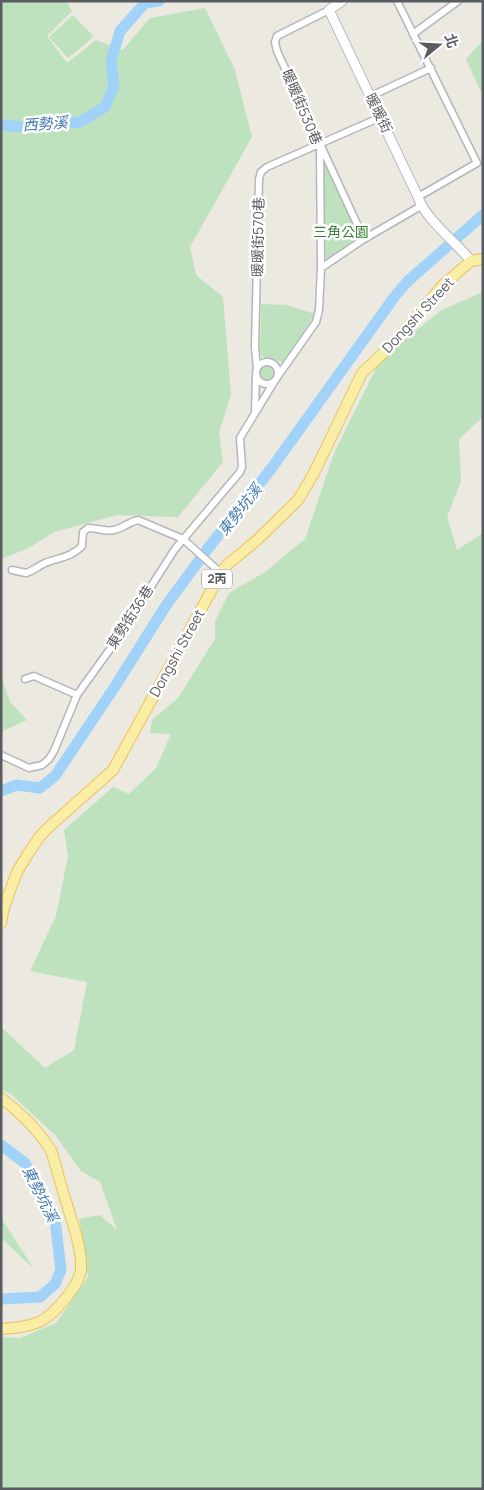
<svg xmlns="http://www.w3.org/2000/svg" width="484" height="1490" font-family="Manrope,'Noto Sans TC',sans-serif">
	<rect width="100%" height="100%" fill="#ebe9e0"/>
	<path fill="#bde2bd" d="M1,1H66L72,11L47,36L67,63L96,40L123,50L150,18L205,8L235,70L252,137L190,247L196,275L223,297L231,395L219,432L223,462L178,517L117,515L54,532L29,548L1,559Z
		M73,15L93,36L91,39L68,58L49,37Z
		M483,40V96L466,59Z
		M323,157L360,238L326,260Z
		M483,292V417L459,439L461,481L447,517L457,550L483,533V1489H1V1337L20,1338L56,1323L88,1277L79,1219L100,1215L117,1230L100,1182L81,1171L56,1136L11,1094L1,1090V1027L45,1068L74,1050L87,982L30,971L56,916L68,856L64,830L113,787L129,794L156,768L171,734L150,733L152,720L178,698L215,639V621L229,593L265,572L305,539L334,453L380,360L440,311Z
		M261,304L287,305L315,314L285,361L283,362L262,357L260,352Z
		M259 373a8 8 0 1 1 16 0a8 8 0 1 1-16 0Z
		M1,677L10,702L27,720L1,732Z
		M1,1218L34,1269L1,1238Z"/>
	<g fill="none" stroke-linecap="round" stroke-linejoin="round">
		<path stroke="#a1d3fa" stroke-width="11" d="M1,125L26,127L80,122L105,107L114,86L111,61L120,31L145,3L159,1
			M1,791L17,785L40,788L55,776L114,688L167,604L209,547L271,469L395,296L408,281L483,215
			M1,1145L25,1163L55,1219L61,1270L55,1284L40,1297L1,1299"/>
		<defs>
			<path id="street" d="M397,1L477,163L418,197
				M329,10L277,36L275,42L277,51L364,239
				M413,34L458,1
				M371,96L431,68
				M321,268L364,239L421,206
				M256 373a11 11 0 1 1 22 0a11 11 0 1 1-22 0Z
				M257,368L255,347L259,179L261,172L267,167L381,117
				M278,376L316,322L319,310L321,268L320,148
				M255,410L256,376
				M12,570L26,573C33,571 38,566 45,563C58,558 72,557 82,546L83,532L88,528C97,528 105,532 114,530C123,528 129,522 138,520L183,539L221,573
				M25,679L34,676L77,695
				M1,755L29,768L42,765L49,759L54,751L63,729L77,695L118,638L175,549L240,472L242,467L240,438L274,382"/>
			<path id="secondary" d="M342,1L329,10L418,197C425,219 456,242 471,261"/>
			<path id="primary" d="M1,923L4,907L17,872L28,854L40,836L50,826L113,770L221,573L227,565L257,540L298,500L314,473L362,373L398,339L421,311L443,285L471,261L483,259
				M1,1098C20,1112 38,1130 51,1150C56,1166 60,1182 65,1198C71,1219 82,1247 81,1269C80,1285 53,1316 39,1322C27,1327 14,1328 1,1329"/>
		</defs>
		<use href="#street" stroke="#b3b6ba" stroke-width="9"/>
		<use href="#secondary" stroke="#b4b7bc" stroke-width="11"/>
		<use href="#primary" stroke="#e9c25b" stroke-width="12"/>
		<use href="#street" stroke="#fff" stroke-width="6"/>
		<use href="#secondary" stroke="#fff" stroke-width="9"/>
		<use href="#primary" stroke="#faeda6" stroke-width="10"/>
	</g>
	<g text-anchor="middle" stroke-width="5" stroke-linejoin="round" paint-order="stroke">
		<rect fill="#fff" stroke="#8b8d90" stroke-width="1" x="202" y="569.5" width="30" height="19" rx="4"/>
		<g font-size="12" font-weight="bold" fill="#595c60">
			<text x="217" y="583">2丙</text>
		</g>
		<g font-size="14" fill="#595c60" stroke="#fff">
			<text transform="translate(302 107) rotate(67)" y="5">暖暖街530巷</text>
			<text transform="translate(379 113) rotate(64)" y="5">暖暖街</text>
			<text transform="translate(258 237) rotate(-89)" y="5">暖暖街570巷</text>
			<text transform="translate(418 315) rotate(-47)" y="5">Dongshi Street</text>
			<text transform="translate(130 617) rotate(-57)" y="5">東勢街36巷</text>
			<text transform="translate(177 653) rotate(-61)" y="5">Dongshi Street</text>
		</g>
		<g font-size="14" fill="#38803c" stroke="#fff">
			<text x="341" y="237">三角公園</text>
		</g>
		<g font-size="15" font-style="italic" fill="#437ab2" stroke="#fff">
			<text transform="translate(45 124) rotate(-4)" y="5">西勢溪</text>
			<text transform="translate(240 510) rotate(-52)" y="5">東勢坑溪</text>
			<text transform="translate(40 1194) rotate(63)" y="5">東勢坑溪</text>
		</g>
	</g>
	<rect width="484" height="1490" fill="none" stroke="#595c60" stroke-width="5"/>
	<g transform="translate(439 45) rotate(72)" stroke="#ffffff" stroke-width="4" paint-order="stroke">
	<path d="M0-4L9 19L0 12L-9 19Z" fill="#595c60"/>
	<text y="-8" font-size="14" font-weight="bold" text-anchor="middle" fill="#595c60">北</text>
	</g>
</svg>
